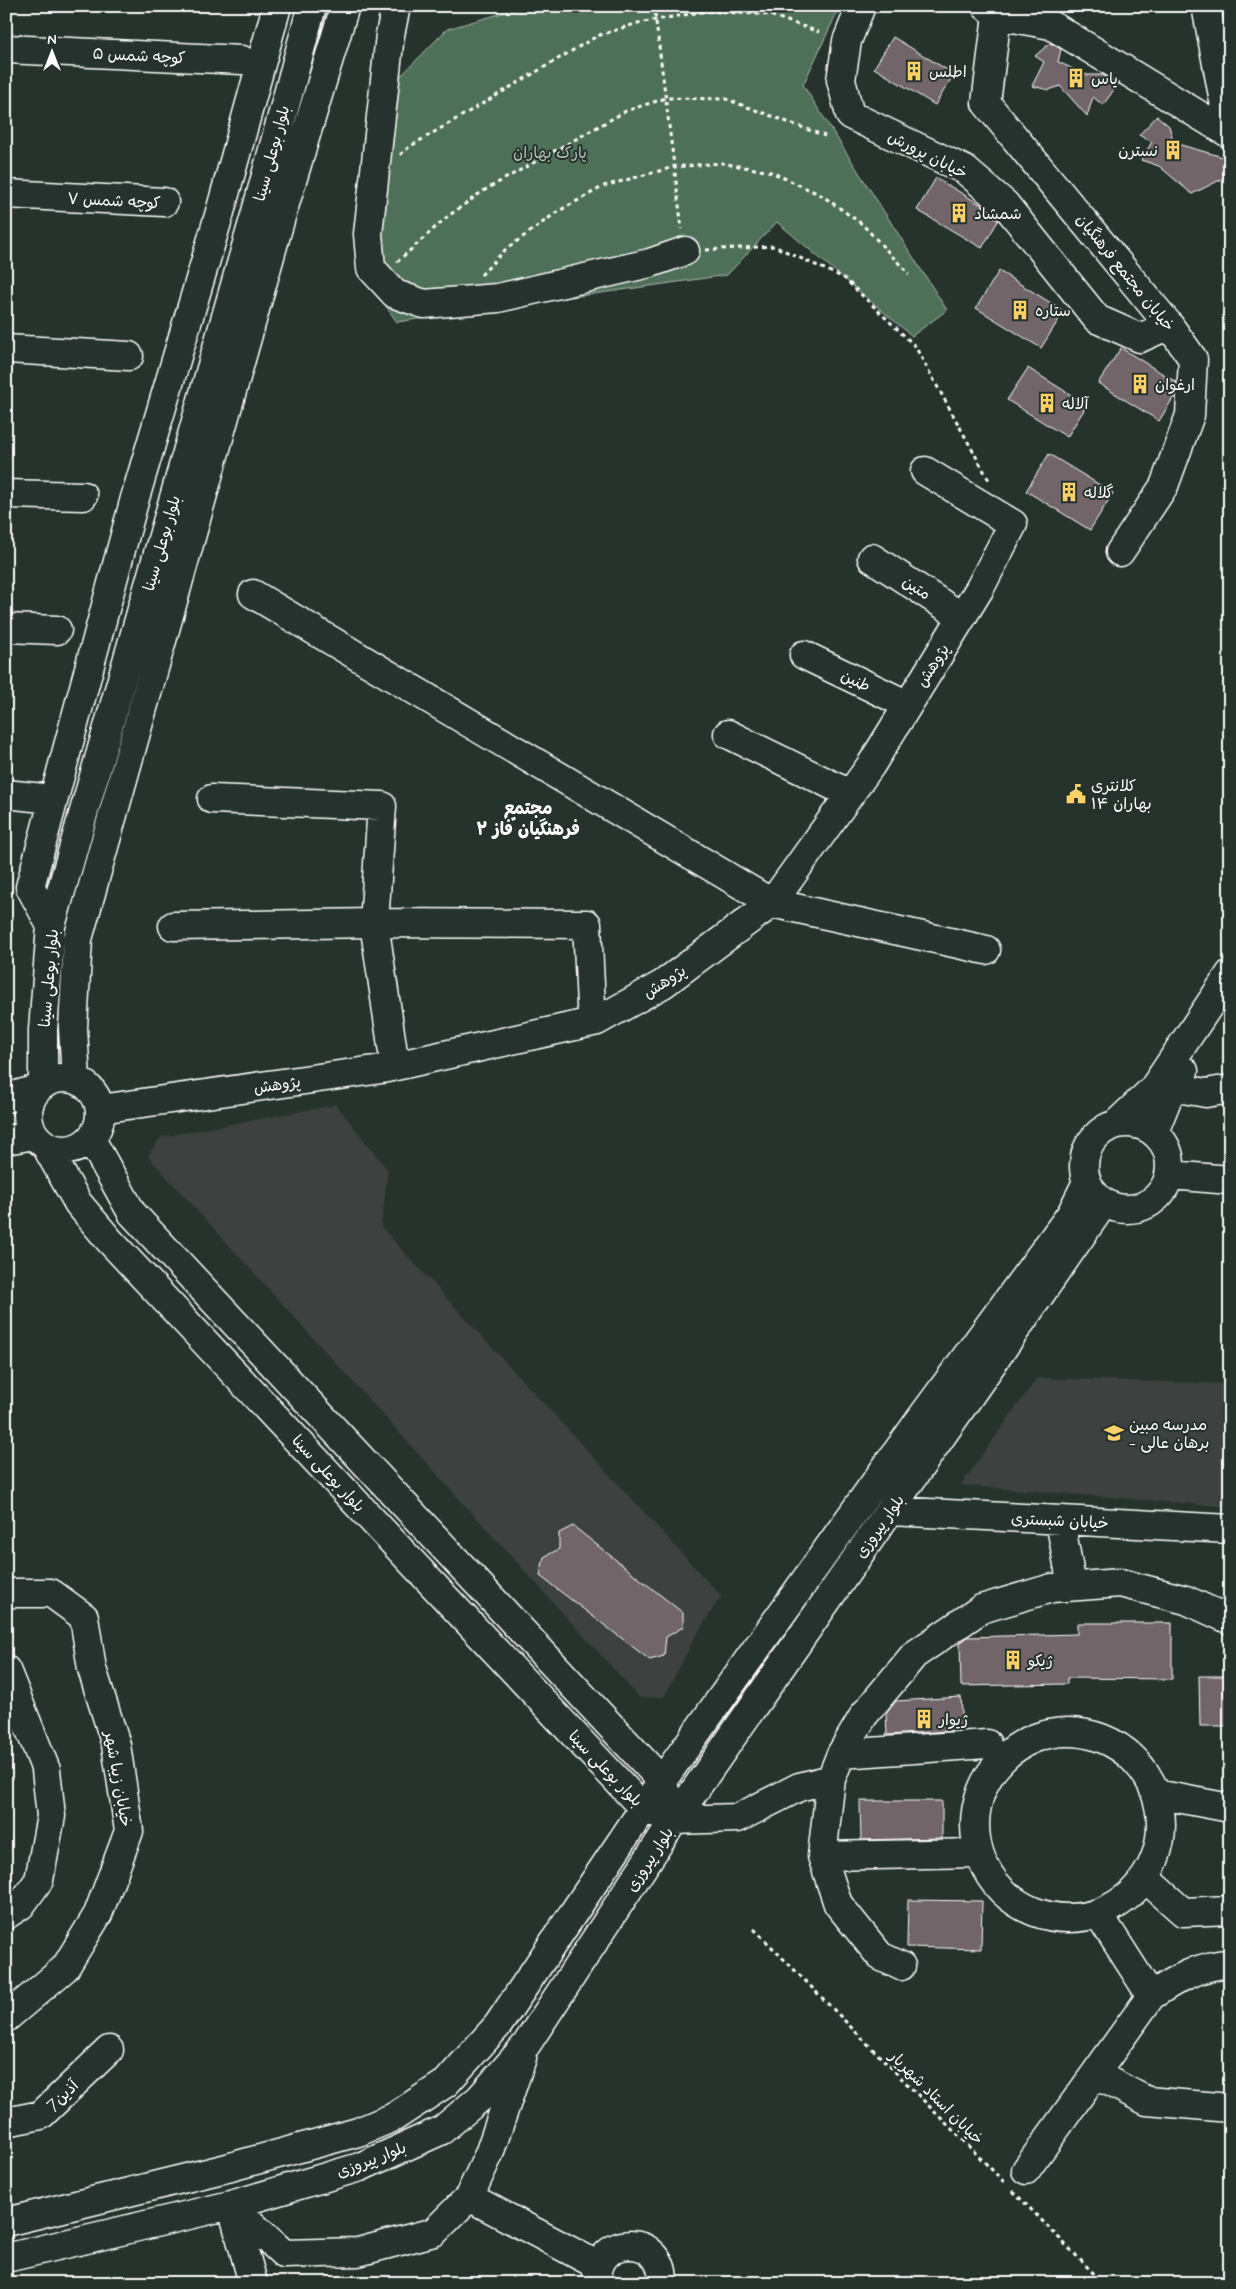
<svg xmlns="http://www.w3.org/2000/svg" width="1236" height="2289" font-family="Mynerve,'Playpen Sans Arabic',sans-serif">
	<rect width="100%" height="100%" fill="#26332d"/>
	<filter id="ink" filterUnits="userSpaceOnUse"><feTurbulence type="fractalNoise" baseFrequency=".02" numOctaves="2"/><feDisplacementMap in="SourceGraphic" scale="10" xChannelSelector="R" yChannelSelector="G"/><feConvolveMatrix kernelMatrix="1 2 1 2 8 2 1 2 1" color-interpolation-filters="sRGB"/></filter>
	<g filter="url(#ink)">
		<path fill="#3c423f" d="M336,1105L388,1170L381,1227L721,1596L695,1637L664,1697L640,1698L148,1156L161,1137Z
			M1037,1378L1230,1384L1229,1507L961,1485Z"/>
		<path fill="#507059" stroke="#a8b8ac" d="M527,6H840L803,85L947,310L912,336L777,222L727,275L397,322L357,265L365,144L394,83L447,29Z"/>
		<path fill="#71656a" stroke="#fff" d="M893,37L954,74L935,105L874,68Z
			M1050,43L1061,49L1058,62L1087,75H1103L1118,84L1103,105L1093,97L1087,116L1060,86L1049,90L1032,86L1044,62L1035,56Z
			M1157,116L1169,126L1174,143L1223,157L1228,176L1192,194L1159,166L1141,160L1152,142L1139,135Z
			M936,178L983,206L998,221L982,248L917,210Z
			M999,271L1064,311L1041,348L976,308Z
			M1121,348L1176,382L1175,395L1159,421L1098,383Z
			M1028,368L1087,405L1067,437L1007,400Z
			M1049,454L1113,493L1090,530L1026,491Z
			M573,1526L683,1613V1627L666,1637L664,1656L650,1660L540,1576L544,1557L559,1549V1533Z
			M1077,1623H1172V1679L1067,1678V1684L961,1686L960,1643L968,1637L1077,1634Z
			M1199,1676H1230V1726H1200Z
			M961,1697L963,1730L887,1735L886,1714L896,1701Z
			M860,1801H942V1838L861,1840Z
			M908,1900L982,1901L981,1949L907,1947Z"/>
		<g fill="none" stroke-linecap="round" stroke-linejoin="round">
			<defs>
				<path id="minor" d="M396,6L390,35L368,234L371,268L395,294L424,304L498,298L650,263L685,251
					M861,6L847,41L841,80L850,115L965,170L1005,204L1097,319L1140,338L1169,325
					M986,6L997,15L986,103L1169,325L1193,359L1190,415L1164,486L1120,552
					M1206,6L1230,133
					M997,15L1051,25L1230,134
					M6,49L242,60
					M6,194L164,202
					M6,349L129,356
					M6,494L83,496
					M872,558L962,617
					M253,594L772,903L986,950
					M6,628L57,630
					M804,655L908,705
					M728,734L850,794
					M6,794L52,799
					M212,799L382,806L374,923L587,924L591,1005
					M51,926L30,887L135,498L220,212L277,6
					M173,926L374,923L395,1066
					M28 1114a36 36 0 1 1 72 0a36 36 0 1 1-72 0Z
					M76,1080L73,1028L78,939L281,217L345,6
					M43,1085V1030L51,926L256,212L312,6
					M1172,1087L1206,1093L1230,1089
					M6,1098L38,1089
					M100,1109L382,1069L597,1021L663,984L772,903L871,765L980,588L1013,524L925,471
					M1084 1166a43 43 0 1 1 86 0a43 43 0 1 1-86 0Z
					M1116,1124L1153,1089L1230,974
					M1154,1132L1172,1087L1184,1071
					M91,1139L132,1213L662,1781L667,1797
					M6,1140L34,1135
					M46,1146L78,1203L109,1240L643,1808L674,1820L738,1818L799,1787L831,1779
					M1170,1175L1230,1180
					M890,1511L1230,1529
					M1060,1521L1072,1586
					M6,1593H51L84,1617L92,1669L116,1745L129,1831L98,1914L65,1968L6,2018
					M6,1670L46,1770L51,1816L39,1880L21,1905L6,1915
					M975 1825a93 93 0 1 1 186 0a93 93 0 1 1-186 0Z
					M841,1754L987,1744
					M1156,1794L1230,1808
					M822,1856L979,1853
					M1145,1878L1183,1912L1230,1910
					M1098,1913L1151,1996
					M901,1966L880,1956L838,1904L822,1856L831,1779L841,1754L864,1715L914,1655L981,1609L1052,1588L1120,1583L1186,1600L1230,1620
					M1095,2074L1147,2101L1230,2108
					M6,2122L41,2115L109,2050
					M1026,2170L1151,1996C1173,1981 1201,1964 1230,1964
					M469,2197L599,2266
					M231,2205L284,2254L358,2252L434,2232L469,2197L489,2154L522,2058
					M232,2207L253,2283
					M6,2222L227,2168L358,2132L394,2117L446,2083L498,2025L662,1781L919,1421L1071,1214L1087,1182
					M6,2258L231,2205L360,2167L442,2130L480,2098L526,2045L674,1820L1104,1203
					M598,2283C591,2236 664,2229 663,2283"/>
			</defs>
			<use href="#minor" stroke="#fff" stroke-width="31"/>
			<path stroke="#fff" stroke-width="3" stroke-dasharray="4 4" stroke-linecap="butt" d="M654,6L682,229
				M400,155L409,147L597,36L638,23L707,11L770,15L819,32
				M706,250L774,246L844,278L915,346L990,482
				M397,262L447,217L483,191L626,111L666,98L726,99L825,136
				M481,275L505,250L557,212L604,186L674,167L722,163L771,172L821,195L862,224L909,274
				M754,1929L1005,2183
				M1013,2191L1103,2283"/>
			<use href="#minor" stroke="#26332d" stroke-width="28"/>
		</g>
	</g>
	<defs>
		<symbol id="building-bare" viewBox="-9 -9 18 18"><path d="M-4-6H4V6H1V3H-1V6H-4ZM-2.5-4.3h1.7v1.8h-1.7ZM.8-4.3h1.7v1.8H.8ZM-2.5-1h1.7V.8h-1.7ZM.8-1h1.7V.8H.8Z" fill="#ffd166" stroke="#26332d" stroke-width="2.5" paint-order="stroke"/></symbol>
		<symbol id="civic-bare" viewBox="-9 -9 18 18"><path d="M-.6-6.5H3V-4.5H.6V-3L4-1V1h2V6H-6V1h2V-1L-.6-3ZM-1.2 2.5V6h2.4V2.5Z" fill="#ffd166" stroke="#26332d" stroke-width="2.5" paint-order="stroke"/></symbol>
		<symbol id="school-bare" viewBox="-9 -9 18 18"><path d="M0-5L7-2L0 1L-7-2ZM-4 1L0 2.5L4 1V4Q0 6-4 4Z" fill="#ffd166" stroke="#26332d" stroke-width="2.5" paint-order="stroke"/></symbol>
	</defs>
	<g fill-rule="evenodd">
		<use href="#building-bare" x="900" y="57" width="28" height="28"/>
		<use href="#building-bare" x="1062" y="64" width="28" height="28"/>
		<use href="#building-bare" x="1159" y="136" width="28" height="28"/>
		<use href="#building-bare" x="945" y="199" width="28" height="28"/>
		<use href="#building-bare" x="1006" y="296" width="28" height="28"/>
		<use href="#building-bare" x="1126" y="370" width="28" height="28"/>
		<use href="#building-bare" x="1033" y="389" width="28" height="28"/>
		<use href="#building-bare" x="1055" y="478" width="28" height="28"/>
		<use href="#civic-bare" x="1062" y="780" width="28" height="28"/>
		<use href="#school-bare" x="1100" y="1419" width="28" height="28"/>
		<use href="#building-bare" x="999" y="1646" width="28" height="28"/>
		<use href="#building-bare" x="910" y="1705" width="28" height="28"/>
	</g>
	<g text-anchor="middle" stroke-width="4" stroke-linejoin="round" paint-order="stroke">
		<g font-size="16" fill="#fff" stroke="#26332d">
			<text transform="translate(139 55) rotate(3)" y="6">کوچه شمس ۵</text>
			<text transform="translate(271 153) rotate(-75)" y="6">بلوار بوعلی سینا</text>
			<text transform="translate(928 154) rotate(27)" y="6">خیابان پرورش</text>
			<text transform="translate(114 200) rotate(3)" y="6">کوچه شمس ۷</text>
			<text transform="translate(1126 272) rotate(51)" y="6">خیابان مجتمع فرهنگیان</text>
			<text transform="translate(161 543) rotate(-74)" y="6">بلوار بوعلی سینا</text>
			<text transform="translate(917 587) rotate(33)" y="6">متین</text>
			<text transform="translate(932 665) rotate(-58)" y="6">پژوهش</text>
			<text transform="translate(856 680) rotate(25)" y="6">طنین</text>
			<text transform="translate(48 978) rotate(-85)" y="6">بلوار بوعلی سینا</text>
			<text transform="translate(664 981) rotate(-33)" y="6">پژوهش</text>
			<text transform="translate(277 1084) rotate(-8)" y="6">پژوهش</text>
			<text transform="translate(329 1473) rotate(47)" y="6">بلوار بوعلی سینا</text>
			<text transform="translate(1060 1520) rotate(3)" y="6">خیابان شبستری</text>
			<text transform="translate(879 1526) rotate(-55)" y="6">بلوار پیروزی</text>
			<text transform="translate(606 1768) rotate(46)" y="6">بلوار بوعلی سینا</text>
			<text transform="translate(119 1779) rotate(80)" y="6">خیابان زیبا شهر</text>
			<text transform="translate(649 1859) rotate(-57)" y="6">بلوار پیروزی</text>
			<text transform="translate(62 2095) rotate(-44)" y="6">آذین7</text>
			<text transform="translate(937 2097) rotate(45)" y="6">خیابان استاد شهریار</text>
			<text transform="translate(371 2159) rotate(-21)" y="6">بلوار پیروزی</text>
		</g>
		<g font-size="16" fill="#fff" stroke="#26332d" text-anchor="start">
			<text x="929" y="77">اطلس</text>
			<text x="1091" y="84">یاس</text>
			<text x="1158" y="156" text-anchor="end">نسترن</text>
			<text x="974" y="219">شمشاد</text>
			<text x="1035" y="316">ستاره</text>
			<text x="1155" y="390">ارغوان</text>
			<text x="1062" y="409">آلاله</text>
			<text x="1084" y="498">گلاله</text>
			<text x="1091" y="791">کلانتری<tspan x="1091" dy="18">۱۴ بهاران</tspan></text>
			<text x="1129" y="1430">مدرسه مبین<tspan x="1129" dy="18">- برهان عالی</tspan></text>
			<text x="1028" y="1666">ژیکو</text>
			<text x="939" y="1725">ژیوار</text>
		</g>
		<g font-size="16" fill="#b0bfb4" stroke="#26332d">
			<text x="550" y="158">پارک بهاران</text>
		</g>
		<g font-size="18" font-weight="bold" fill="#fff" stroke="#26332d">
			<text x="528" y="814">مجتمع<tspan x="528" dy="21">فرهنگیان فاز ۲</tspan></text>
		</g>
	</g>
	<rect width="1236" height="2289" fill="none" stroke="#26332d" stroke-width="25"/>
	<rect x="12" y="12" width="1211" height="2264" fill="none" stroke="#fff" stroke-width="2" filter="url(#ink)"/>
	<g transform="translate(52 52)" stroke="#26332d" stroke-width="4" paint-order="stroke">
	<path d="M0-4L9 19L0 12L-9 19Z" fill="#ffffff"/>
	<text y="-8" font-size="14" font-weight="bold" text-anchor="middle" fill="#ffffff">N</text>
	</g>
</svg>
